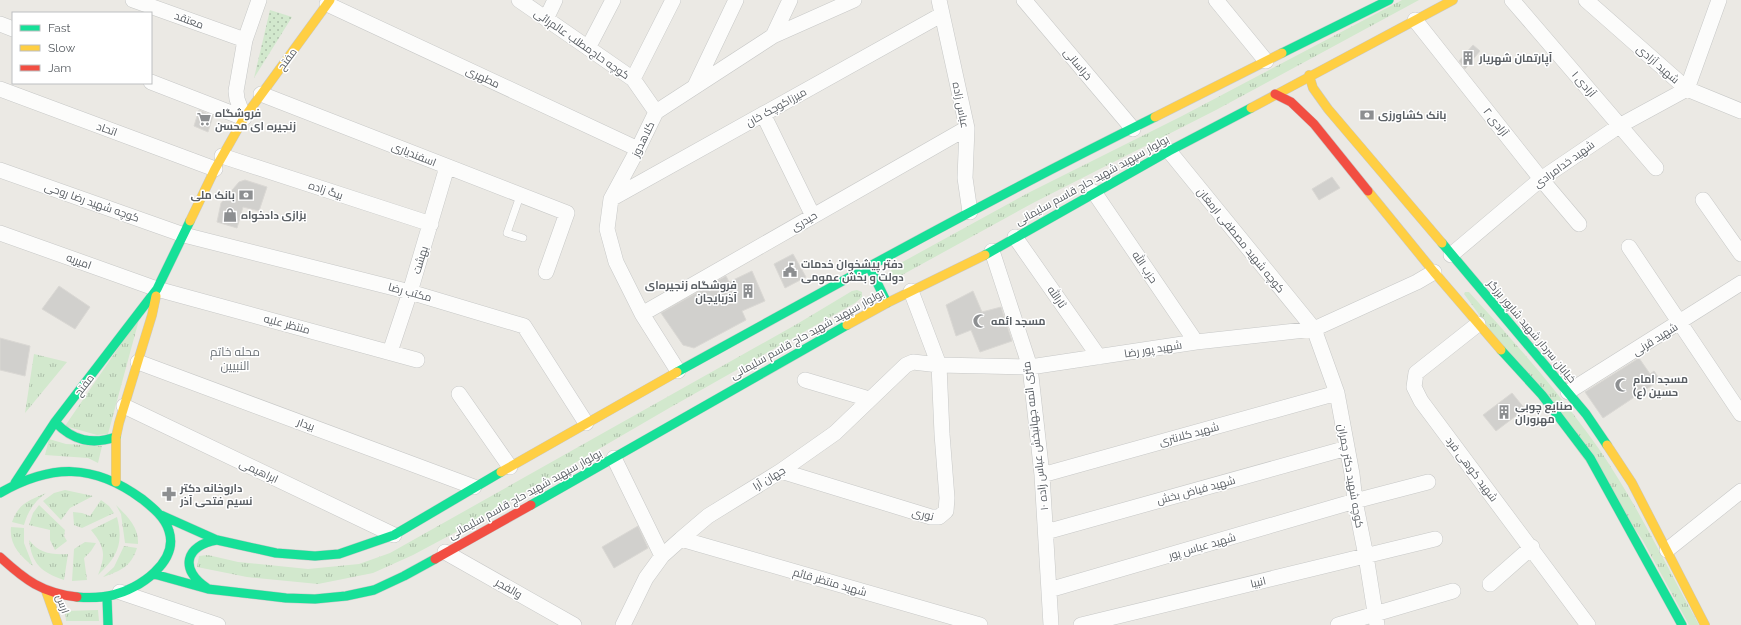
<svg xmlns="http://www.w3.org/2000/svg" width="1741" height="625" font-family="Raleway,Cairo,sans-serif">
	<defs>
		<pattern id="grass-tufts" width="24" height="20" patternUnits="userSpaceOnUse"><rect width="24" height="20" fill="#d2e8cd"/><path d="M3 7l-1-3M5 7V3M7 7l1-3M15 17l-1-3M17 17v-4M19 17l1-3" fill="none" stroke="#adbfaa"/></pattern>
		<pattern id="park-dots" width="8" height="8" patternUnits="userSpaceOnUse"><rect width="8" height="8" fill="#d2e8cd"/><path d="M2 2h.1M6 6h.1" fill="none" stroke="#adbfaa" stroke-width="1.8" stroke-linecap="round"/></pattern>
	</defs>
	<rect width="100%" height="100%" fill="#ebe9e4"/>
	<path fill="url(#grass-tufts)" d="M1402,0H1419L1216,110L1033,203L902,275L894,278L890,273L892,269L897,265L1028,193L1182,116Z
		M857,290L862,292V297L855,303L671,407L456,532L413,555L373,573L318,584L247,577L197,567L199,556L208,555L238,562L308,569L359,564L390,553L797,324L852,291Z
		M1465,292H1469C1510,337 1550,382 1586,431C1631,491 1663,560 1699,625H1689L1642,539L1464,294Z
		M140,316L108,434L97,435L65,426Z
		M34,354L67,362L25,413Z
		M49,439L66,444L102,446L98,463L88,458L45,455Z
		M65,490L93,496L70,508L61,520L43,501L54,493Z
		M46,493C34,502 28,511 24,525L12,522C19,503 28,501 46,493Z
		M101,500L109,506L114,513L82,528L74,525L73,512L82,513L90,516Z
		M39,505L65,530L64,536L67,541L55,550L50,540V530L29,525L33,513Z
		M116,505C127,516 139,527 138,544L125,543L121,514Z
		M117,517C124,544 117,557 98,575C106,555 105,547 91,530Z
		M11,527L24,528V543L33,566C20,556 9,544 11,527Z
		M29,540C39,553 51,555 68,554L64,580C41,572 32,564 29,540Z
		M85,542L96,543L91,551L84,558L87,580L72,581L74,549Z
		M124,546L137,548C131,567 120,571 103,577L114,567Z
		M98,610L99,621H66L65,611Z"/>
	<path fill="url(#park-dots)" d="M270,10L292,17L254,78Z"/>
	<path fill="#d1d0cd" stroke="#dad8d4" d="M1473,45L1480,51L1465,69L1459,61Z
		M199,110L213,116L208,132L194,126Z
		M1332,177L1340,188L1319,200L1312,189Z
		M245,180L267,187L259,211L243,207L237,228L217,222L221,203L239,182Z
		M793,254L806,277L785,288L774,264Z
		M752,271L765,301L742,311L746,320L694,348L683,345L661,313L726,276L729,282Z
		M59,286L90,307L75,329L42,309Z
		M973,291L982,312L1001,307L1012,341L980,352L971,330L956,336L946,305Z
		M0,338L30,346L25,376L0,370Z
		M1639,358L1650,374L1654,371L1660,380L1603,418L1585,392Z
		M1512,393L1525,409L1496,431L1483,415Z
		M638,526L648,548L614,568L602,547Z"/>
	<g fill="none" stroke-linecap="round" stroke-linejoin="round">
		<defs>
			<path id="lane" d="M520,196L507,233L523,238"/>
			<path id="street" d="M133,0L245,40
				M519,0L633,79L656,112
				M939,0L967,128L965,178L970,212
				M1024,0L1133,129
				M1216,0L1266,61
				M1512,0L1656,168
				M1586,0L1687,89L1741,111
				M327,4L638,149
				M546,19L555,0
				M1415,20L1541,179L1579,224
				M0,24L13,29
				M773,36L790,0
				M588,48L613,0
				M633,79L673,0
				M151,82L244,118
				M695,86L736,0
				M0,89L215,169
				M261,94L567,213L546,272
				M763,114L813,216
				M244,118L237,99L236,91L245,40L259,0
				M1169,151L1314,329L1337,393L1352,474L1355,501L1366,556L1377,625
				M222,156L431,224
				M0,170L184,235L410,292L524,326L586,423
				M1094,192L1196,342
				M611,199L941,15
				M1703,200L1741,254
				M0,233L157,289L417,360
				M1015,237L1099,357
				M1629,247L1741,414
				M992,251L1030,367L1042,475L1051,625
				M1451,255L1541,179L1619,126L1687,89L1719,0
				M911,291L939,365L1030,367L1196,342L1314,329L1417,282L1434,272
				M642,314L967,128
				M1478,324L1416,373L1414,387L1421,401L1588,625
				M390,352L410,292L447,167
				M138,362L474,487
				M678,371L642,314L616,262L607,229L611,199L638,149L656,112L773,36L854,0
				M805,380L869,399
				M1568,392L1741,283
				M459,394L510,467
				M124,406L394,535
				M614,458L662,556
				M1042,475L1337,393
				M1046,532L1347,448
				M681,539L980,625
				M1667,550L1741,491
				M445,552L574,625
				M1490,584L1532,547
				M1049,590L1355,501L1428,482
				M120,592L218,625
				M623,625L646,578L662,556L681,539L708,516L781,471L835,433L906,365L913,362L939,365L942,434L947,498L946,511L939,517H931L781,471
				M1081,625L1435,539
				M1338,625L1453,591"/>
			<path id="fast" d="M1282,53L1389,0
				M1442,243L1586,414L1607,445
				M985,255L1169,151L1251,108
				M869,266L887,303
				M1501,350L1542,395L1590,458L1682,625
				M677,372C835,285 993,197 1155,117
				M55,422C73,441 92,445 116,437
				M15,483L55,422L157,289L190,221
				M0,493C51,464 93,463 142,499C152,507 165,517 169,531C179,562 139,589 113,595C101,598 89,598 77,597
				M531,505L847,325
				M161,515L217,540L276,553L315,556L339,554L394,535L501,472
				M154,574L208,589L286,598L315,599L346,596L374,590L404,576L435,559
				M207,588C179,570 185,545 217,540
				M107,597L108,625"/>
			<path id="slow" d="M1309,75L1313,88L1328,109L1442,243
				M1251,108L1453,0
				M1155,117L1282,53
				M1368,191L1434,272L1501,350
				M190,221L215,169L244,118L330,0
				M847,325L887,303L985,255
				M1607,445L1632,483L1705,625
				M501,472L677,372
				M116,482V437L119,423L152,315L156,296
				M46,591L58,625"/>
			<path id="jam" d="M1275,94L1291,102L1314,124L1368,191
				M0,557C25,580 42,593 77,597
				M435,559L531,505"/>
		</defs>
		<use href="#lane" stroke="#c7c8c7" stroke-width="8"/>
		<use href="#street" stroke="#c7c8c7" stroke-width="16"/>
		<use href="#fast" stroke="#c8c8c8" stroke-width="10"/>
		<use href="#slow" stroke="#c8c8c8" stroke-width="10"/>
		<use href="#jam" stroke="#c8c8c8" stroke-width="10"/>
		<use href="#lane" stroke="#fcfcfb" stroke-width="7"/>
		<use href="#street" stroke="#fcfcfb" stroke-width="15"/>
		<use href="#fast" stroke="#16e098" stroke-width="9"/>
		<use href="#slow" stroke="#ffcf43" stroke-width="9"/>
		<use href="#jam" stroke="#f24e42" stroke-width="9"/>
	</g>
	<defs>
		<symbol id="building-bare" viewBox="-9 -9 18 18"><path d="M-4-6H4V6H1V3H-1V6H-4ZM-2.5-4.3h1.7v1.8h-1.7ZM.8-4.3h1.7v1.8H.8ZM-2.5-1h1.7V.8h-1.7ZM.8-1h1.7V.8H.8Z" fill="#8d8f91" stroke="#fff" stroke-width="2.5" paint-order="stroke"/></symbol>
		<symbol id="bank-bare" viewBox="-9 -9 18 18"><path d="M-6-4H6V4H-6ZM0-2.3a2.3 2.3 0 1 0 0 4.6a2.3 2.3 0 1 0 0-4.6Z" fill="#8d8f91" stroke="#fff" stroke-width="2.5" paint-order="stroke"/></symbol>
		<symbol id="supermarket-bare" viewBox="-9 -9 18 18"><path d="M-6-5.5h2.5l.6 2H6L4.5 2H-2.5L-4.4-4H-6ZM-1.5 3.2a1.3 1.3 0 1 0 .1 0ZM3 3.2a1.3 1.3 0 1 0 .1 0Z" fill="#8d8f91" stroke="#fff" stroke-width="2.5" paint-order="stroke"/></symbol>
		<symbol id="shop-bare" viewBox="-9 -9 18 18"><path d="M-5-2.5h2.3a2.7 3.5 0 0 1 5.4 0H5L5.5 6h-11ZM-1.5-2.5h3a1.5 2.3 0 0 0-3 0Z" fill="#8d8f91" stroke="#fff" stroke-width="2.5" paint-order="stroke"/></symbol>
		<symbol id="civic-bare" viewBox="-9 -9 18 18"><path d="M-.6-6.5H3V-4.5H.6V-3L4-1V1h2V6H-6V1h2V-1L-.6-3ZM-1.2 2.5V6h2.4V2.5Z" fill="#8d8f91" stroke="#fff" stroke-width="2.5" paint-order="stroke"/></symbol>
		<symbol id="mosque-bare" viewBox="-9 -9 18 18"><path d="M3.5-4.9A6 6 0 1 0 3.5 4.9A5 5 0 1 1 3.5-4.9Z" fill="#8d8f91" stroke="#fff" stroke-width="2.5" paint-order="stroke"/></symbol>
		<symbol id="pharmacy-bare" viewBox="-9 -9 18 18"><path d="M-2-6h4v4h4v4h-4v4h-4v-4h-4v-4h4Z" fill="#8d8f91" stroke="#fff" stroke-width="2.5" paint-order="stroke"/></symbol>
	</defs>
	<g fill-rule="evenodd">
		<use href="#building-bare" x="1458" y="48" width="20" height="20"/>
		<use href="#bank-bare" x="1357" y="105" width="20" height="20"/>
		<use href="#supermarket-bare" x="194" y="109" width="20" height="20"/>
		<use href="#bank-bare" x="236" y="185" width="20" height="20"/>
		<use href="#shop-bare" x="220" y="205" width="20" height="20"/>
		<use href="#civic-bare" x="780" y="260" width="20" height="20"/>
		<use href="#building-bare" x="738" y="281" width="20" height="20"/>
		<use href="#mosque-bare" x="970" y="311" width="20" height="20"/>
		<use href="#mosque-bare" x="1612" y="375" width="20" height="20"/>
		<use href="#building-bare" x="1494" y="402" width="20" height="20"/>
		<use href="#pharmacy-bare" x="159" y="484" width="20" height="20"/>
	</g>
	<g text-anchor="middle" stroke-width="3" stroke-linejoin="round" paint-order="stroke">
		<g font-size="11" fill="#5a5f64" stroke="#fff">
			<text transform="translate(189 20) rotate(20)" y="4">معتقد</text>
			<text transform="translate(582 44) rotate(35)" y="4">کوچه حاج‌مطلب عالم‌رائی</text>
			<text transform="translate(287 59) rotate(-54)" y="4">مفتح</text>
			<text transform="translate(1078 64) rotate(50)" y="4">خراسانی</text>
			<text transform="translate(1658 64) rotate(41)" y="4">شهید آزادی</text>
			<text transform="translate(483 77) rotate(25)" y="4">مطهری</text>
			<text transform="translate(1584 84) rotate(50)" y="4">آزادی ۱</text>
			<text transform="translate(961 105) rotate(79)" y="4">عباس زاده</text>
			<text transform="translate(776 107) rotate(-29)" y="4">میرزاکوچک خان</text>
			<text transform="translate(1496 122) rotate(52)" y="4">آزادی ۲</text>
			<text transform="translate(107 129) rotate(20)" y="4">اتحاد</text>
			<text transform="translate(643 139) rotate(-64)" y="4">کلاهدوز</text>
			<text transform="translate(414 154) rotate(22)" y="4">اسفندیاری</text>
			<text transform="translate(1564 164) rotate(-36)" y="4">شهید خدامرادی</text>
			<text transform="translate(1092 180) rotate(-29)" y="4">بولوار سپهبد شهید حاج قاسم سلیمانی</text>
			<text transform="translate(326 190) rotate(18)" y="4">بیگ زاده</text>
			<text transform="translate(92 202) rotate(19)" y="4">کوچه شهید رضا روحی</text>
			<text transform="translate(804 221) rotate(-30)" y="4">حیدری</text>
			<text transform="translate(1241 240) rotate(51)" y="4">کوچه شهید مصطفی ارمغان</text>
			<text transform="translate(420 260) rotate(-73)" y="4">بهشت</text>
			<text transform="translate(79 261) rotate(20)" y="4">امیریه</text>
			<text transform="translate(1145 267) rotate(56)" y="4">حزب الله</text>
			<text transform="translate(410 292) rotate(15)" y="4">مکتب رضا</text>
			<text transform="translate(1057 297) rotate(55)" y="4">ثارالله</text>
			<text transform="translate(287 324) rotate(15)" y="4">منتظر علیه</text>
			<text transform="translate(1532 331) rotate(50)" y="4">خیابان سردار شهید شاپور برزگر</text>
			<text transform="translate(807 334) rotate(-29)" y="4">بولوار سپهبد شهید حاج قاسم سلیمانی</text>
			<text transform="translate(1655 339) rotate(-32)" y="4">شهید قرنی</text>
			<text transform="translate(1153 349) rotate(-9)" y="4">شهید پور رضا</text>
			<text transform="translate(84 385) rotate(-52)" y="4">مفتح</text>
			<text transform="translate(306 424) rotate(20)" y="4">بیدار</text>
			<text transform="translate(1189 434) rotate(-15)" y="4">شهید کلانتری</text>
			<text transform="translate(1035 436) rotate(-97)" y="4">۱۰ متری ائمه جهانبخش عباس زاده</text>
			<text transform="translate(1472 469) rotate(53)" y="4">شهید کوهی فرد</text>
			<text transform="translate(259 471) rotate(25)" y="4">ابراهیمی</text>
			<text transform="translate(1351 476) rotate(80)" y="4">کوچه شهید دکتر چمران</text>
			<text transform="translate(769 478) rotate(-31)" y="4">جهان آرا</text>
			<text transform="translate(1196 490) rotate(-15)" y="4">شهید فیاض بخش</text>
			<text transform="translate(525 494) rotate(-29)" y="4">بولوار سپهبد شهید حاج قاسم سلیمانی</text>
			<text transform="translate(923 514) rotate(13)" y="4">نوری</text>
			<text transform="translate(1202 546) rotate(-16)" y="4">شهید عباس پور</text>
			<text transform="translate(830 582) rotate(16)" y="4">شهید منتظر قائم</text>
			<text transform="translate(1258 582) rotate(-14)" y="4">انبیا</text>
			<text transform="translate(509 588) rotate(30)" y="4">والفجر</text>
			<text transform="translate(63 604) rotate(71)" y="4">ارس</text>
		</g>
		<g font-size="11" font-weight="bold" fill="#5a5f64" stroke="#fff" text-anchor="start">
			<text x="1479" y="62">آپارتمان شهریار</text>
			<text x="215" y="117">فروشگاه<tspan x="215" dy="13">زنجیره ای محسن</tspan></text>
			<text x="1378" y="119">بانک کشاورزی</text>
			<text x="235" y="199" text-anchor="end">بانک ملی</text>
			<text x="241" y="219">بزازی دادخواه</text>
			<text x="801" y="268">دفتر پیشخوان خدمات<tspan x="801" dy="13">دولت و بخش عمومی</tspan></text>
			<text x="737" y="289" text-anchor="end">فروشگاه زنجیره‌ای<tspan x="737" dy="13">آذربایجان</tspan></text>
			<text x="991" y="325">مسجد ائمه</text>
			<text x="1633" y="383">مسجد امام<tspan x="1633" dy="13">حسین (ع)</tspan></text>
			<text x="1515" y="410">صنایع چوبی<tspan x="1515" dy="13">مهروران</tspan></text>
			<text x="180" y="492">داروخانه دکتر<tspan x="180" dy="13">نسیم فتحی آذر</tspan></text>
		</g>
		<g font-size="12" fill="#6b7176" stroke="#fff">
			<text x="235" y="356">محله خاتم<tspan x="235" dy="14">النبیین</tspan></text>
		</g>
	</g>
	<rect x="12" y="12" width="140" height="72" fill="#ffffff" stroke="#bdbfc1"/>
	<rect x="20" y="25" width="20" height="6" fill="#16e098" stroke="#bdbfc1"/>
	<text x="48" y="32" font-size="12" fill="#5a5f64">Fast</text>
	<rect x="20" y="45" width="20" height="6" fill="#ffcf43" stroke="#bdbfc1"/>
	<text x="48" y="52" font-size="12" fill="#5a5f64">Slow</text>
	<rect x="20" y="65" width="20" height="6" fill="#f24e42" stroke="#bdbfc1"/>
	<text x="48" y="72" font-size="12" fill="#5a5f64">Jam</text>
</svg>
